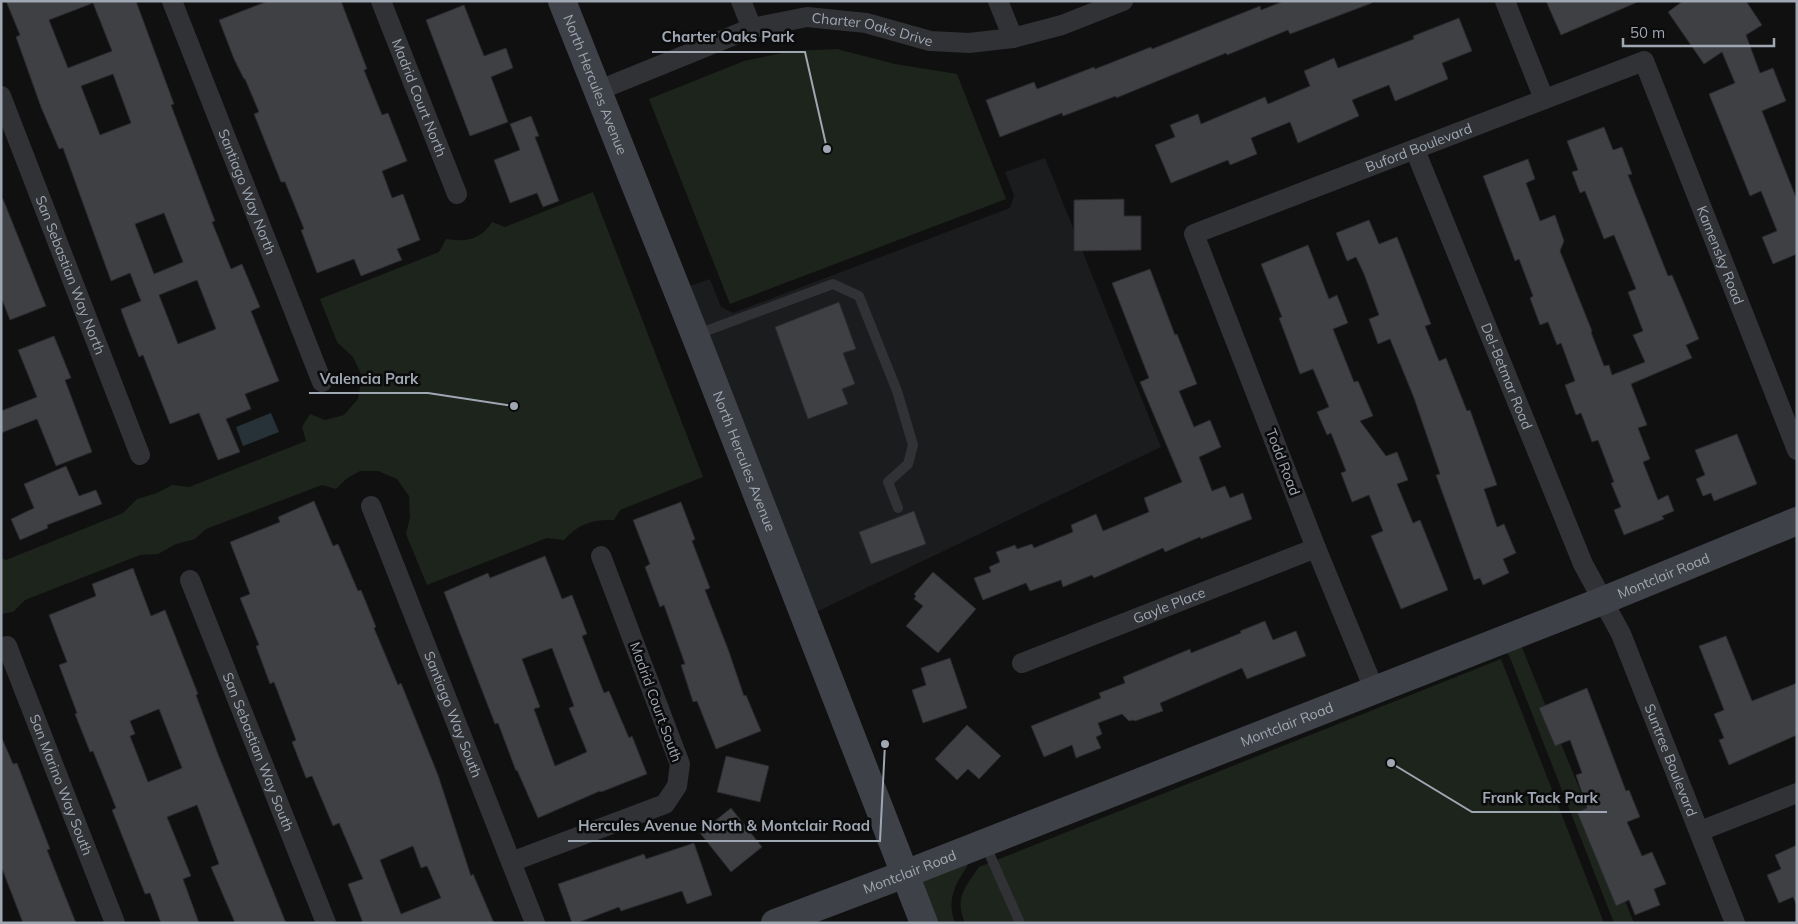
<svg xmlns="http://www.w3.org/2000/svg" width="1798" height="924" font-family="Mulish,sans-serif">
	<rect width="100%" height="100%" fill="#101011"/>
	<path fill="#1b1c1e" d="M1045,158L1161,447L814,613L687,287L710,279L721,307L733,313L1010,208L1014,195L1005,172Z"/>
	<path fill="#1c241c" d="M837,49L895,64L957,74L1006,199L730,304L649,99L744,61L792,51Z
		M593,192L703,477L620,510L614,520C593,519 578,524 564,540L547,538L427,585L406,534L410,517L409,496L397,479L378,471H360L346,479L336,489L322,485L206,529L195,539L176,544L158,554L140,555L25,600L13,612L1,614V558L6,560L123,513L137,499L157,493L172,485L189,487L306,441L302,427L310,414L325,420L344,415L358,399L362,376L353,357L337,342L320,299L439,252L446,239C466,242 481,240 492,222L505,227Z
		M1521,645L1634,923H1614L1509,655L1503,652Z
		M1501,659L1604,923H965C954,897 965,888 979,867Z
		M971,860C958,881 945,897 955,923H936L919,881Z"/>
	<path fill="#273238" d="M271,413L279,432L243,446L236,427Z"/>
	<path fill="#3e4044" stroke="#292a2d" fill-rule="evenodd" d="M6,1H136L174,104L171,105L215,221L212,222L231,269L242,264L260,307L251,311L279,381L245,394L251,409L226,419L240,452L218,460L199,413L170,424L143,355L139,357L122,313L121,309L141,301L130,273L111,281L63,148L59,149L41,107L16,37L20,35ZM93,3L112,51L68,68L49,20ZM113,74L131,123L100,135L81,86ZM164,213L183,262L154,274L135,224ZM197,280L216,329L178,344L159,295Z
		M268,1H341L367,69L364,70L382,115L388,113L407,161L382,171L392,198L403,194L420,240L397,249L402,260L361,276L354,259L317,273L301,230L304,229L285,182H281L254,114L259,112L245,79H244L234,59L219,20Z
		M1284,1H1372V3L1290,34L1288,30L1227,55L1226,53L1116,98V96L1063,116L1062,113L1000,137L986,100L1034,82L1037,89L1094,67L1095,69L1151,47L1152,49L1260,6L1261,10Z
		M1546,1H1640L1561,35Z
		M1683,1H1746L1762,25L1746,35L1760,73L1773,68L1786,101L1762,111L1797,200V254L1773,264L1762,237L1777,231L1761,191L1750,196L1709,94L1735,83L1722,52L1704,64L1668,12Z
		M464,5L484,56L506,48L513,68L491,77L508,122L470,136L426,20Z
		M1459,18L1472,51L1442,63L1448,79L1395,101L1389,85L1352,100L1359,116L1298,143L1290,122L1251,138L1257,154L1230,165L1228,160L1171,183L1155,145L1175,137L1170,125L1198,114L1201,124L1265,97L1268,104L1310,86L1304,71L1334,58L1338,68L1414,39L1413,36Z
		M531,116L539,136L535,137L559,201L543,207L537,193L510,203L494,160L520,150L510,124Z
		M1604,127L1613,150L1622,147L1632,174L1628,175L1668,276L1672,275L1699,339L1686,345L1692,358L1631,384L1647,425L1638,428L1650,459L1643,462L1658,500L1668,495L1674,511L1662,516L1664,519L1624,535L1614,510L1621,507L1611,483L1614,482L1598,440L1592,442L1581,413L1576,415L1565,385L1575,381L1561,343L1557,345L1548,322L1540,325L1530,298L1533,296L1519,259L1515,261L1483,176L1528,159L1535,179L1526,183L1540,221L1555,215L1564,241L1560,251L1592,331L1591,332L1604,366L1609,365L1612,375L1645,362L1633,335L1643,331L1628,292L1636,289L1614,235L1604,239L1585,191L1580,193L1572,172L1578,170L1567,141Z
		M1,199H3L46,306L10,320L1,297Z
		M1124,199V216H1141V250L1074,251V200Z
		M1369,220L1379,244L1397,237L1431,324L1425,326L1439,361L1446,358L1467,411L1470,410L1497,485L1484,489L1497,527L1504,524L1516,553L1503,559L1509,573L1483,585L1480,578L1474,580L1436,475L1440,474L1414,398L1390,339L1378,344L1369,319L1379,315L1364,274L1356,257L1347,261L1336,233Z
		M1308,245L1329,299L1337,295L1348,323L1333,329L1354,382L1358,381L1373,416L1360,421L1386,456L1397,452L1408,480L1397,484L1413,523L1420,520L1448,590L1401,609L1371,536L1383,531L1369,495L1352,502L1341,473L1346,471L1331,433L1327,435L1317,412L1329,407L1313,369L1300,374L1279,318L1282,317L1261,264Z
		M1150,269L1175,335L1177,334L1197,384L1179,391L1194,427L1210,420L1221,447L1199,457L1212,491L1225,486L1230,498L1243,493L1252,519L1201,539L1200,537L1165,552L1163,548L1094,578L1092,575L1063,587L1061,580L1030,591L1026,583L983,600L974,578L991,572L989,567L1000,562L996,552L1015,545L1017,549L1032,544L1034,548L1073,532L1071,525L1096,514L1103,531L1149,512L1144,498L1182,482L1140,382L1149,378L1112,283Z
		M839,302L856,349L843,353L855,384L842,389L848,404L808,419L775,327Z
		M54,336L71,378L65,380L92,452L56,466L37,419L1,433V411L37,397L18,350Z
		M1737,434L1757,484L1714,501L1711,493L1703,496L1696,479L1705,475L1695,450Z
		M66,466L79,496L96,490L102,504L47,525L48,528L20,540L11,519L34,508L24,484Z
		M314,501L333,546L338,544L358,591L361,590L376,627L374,628L398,685L401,683L438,775L471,876L473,874L494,923H363L348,884L363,879L339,823L333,826L312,776L306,778L292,742L296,740L274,682L270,684L256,646L259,645L240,598L250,594L230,542L280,522L278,517ZM413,846L421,868L427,866L441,898L401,914L380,860Z
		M681,502L695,539L692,541L710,588L705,590L728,649L744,696L746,695L761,731L716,749L697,701L693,702L681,665L685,664L664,605L660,607L645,567L650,564L633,520Z
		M914,511L926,544L871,564L859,532Z
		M545,556L562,599L572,595L587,634L582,636L604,693L609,691L629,738L632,736L647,774L601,792L600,791L538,818L517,770L516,771L498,723L495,724L444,592L488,573L490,578ZM552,648L574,706L569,708L587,752L555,766L534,709L540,707L522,659Z
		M133,568L151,616L165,610L198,694L196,695L218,754L286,923H235L211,867L219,864L197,805L167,817L191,876L183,879L199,923H161L150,893L145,894L112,810L116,808L93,751L90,752L75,714L77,713L59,665L67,662L49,615L96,596L92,584ZM159,709L182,768L148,782L130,736L135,734L130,721Z
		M933,572L976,609L938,653L906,626L923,606L914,599L916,596L914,594Z
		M1265,621L1273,640L1296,631L1306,656L1247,679L1242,668L1160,703L1163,711L1135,721L1133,720L1129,721L1122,714L1098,723L1102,734L1096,737L1101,748L1076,758L1072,745L1044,757L1031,726L1101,698L1099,693L1125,683L1123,677L1190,649L1191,653L1241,633L1240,631Z
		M1726,636L1752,701L1797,683V735L1729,765L1719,740L1724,738L1714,714L1724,710L1699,646Z
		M950,658L967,708L923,723L912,690L926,685L921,668Z
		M1587,688L1626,791L1629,790L1640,817L1627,822L1642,856L1652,852L1666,884L1654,889L1660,905L1635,915L1629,900L1616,906L1577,812L1587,808L1576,775L1582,773L1570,740L1555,746L1539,708Z
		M967,725L1001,756L979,779L968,769L957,780L935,759Z
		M1,736L13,764L17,763L50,849L47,850L76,923H23L1,866Z
		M726,756L769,766L760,802L717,792Z
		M731,808L762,847L731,872L700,833Z
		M694,843L712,895L687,904L682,891L621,911L619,907L577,923H572L558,884L644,854L646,859Z
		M1797,845V906L1793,897L1779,903L1767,875L1781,869L1775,855Z"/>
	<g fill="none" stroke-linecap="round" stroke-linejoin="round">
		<path stroke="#303236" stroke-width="10" d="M695,335L833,284L859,296L897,391L913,445L908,464L888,482L898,508
			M985,844L1020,923"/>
		<g stroke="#303236" stroke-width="20">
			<path id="s1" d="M172,1L322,382"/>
			<path id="s2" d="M381,1L457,194"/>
			<path d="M741,1L752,28"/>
			<path d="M998,1L1013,38"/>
			<path d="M1505,1L1544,99"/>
			<path id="s3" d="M597,91L752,28L807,17L866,23L930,41L969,43L1013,38L1062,25L1123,1"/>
			<path id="s4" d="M1,96L140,455"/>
			<path id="s5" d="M1415,150L1583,564L1621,634L1735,923"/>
			<path id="s6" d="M371,506L535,923"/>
			<path id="s7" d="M190,580L326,923"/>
			<path id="s8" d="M7,646L115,923"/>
			<path id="s9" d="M1022,663L1316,548"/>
			<path id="s10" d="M1374,689L1316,548L1194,234L1644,61L1797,450"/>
			<path d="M1700,831L1797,793"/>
			<path d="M511,862L665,804L677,786L680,764L601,556"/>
		</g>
		<g stroke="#3e4147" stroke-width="28">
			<path id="s11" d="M562,1L695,335L924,923"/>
			<path id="s12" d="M775,923L905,874L1602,601L1797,521"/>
		</g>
	</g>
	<g text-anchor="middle" stroke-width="5" stroke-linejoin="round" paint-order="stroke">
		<g font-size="14" fill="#9fa7b3" stroke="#0b0b0c">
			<text dy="5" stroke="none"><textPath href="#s3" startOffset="290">Charter Oaks Drive</textPath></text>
			<text dy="5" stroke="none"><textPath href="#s11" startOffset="90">North Hercules Avenue</textPath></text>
			<text dy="5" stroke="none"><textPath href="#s2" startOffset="104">Madrid Court North</textPath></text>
			<text dy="5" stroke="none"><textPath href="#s10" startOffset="730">Buford Boulevard</textPath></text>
			<text dy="5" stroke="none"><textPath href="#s1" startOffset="205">Santiago Way North</textPath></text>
			<text dy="5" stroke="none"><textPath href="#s10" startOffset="1180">Kamensky Road</textPath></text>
			<text dy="5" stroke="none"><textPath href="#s4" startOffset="192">San Sebastian Way North</textPath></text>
			<text dy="5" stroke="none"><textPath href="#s5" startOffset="244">Del-Betmar Road</textPath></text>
			<text dy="5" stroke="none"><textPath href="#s11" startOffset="495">North Hercules Avenue</textPath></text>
			<text transform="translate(1283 462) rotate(69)" y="5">Todd Road</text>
			<text dy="5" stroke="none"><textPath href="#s12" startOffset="954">Montclair Road</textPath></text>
			<text dy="5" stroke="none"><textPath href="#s9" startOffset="158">Gayle Place</textPath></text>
			<text transform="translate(656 702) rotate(70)" y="5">Madrid Court South</text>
			<text dy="5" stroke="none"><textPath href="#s6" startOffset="224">Santiago Way South</textPath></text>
			<text dy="5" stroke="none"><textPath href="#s12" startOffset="549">Montclair Road</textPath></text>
			<text dy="5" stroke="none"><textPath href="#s7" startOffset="185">San Sebastian Way South</textPath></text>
			<text dy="5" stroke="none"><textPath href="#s5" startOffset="662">Suntree Boulevard</textPath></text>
			<text dy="5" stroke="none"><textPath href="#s8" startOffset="149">San Marino Way South</textPath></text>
			<text dy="5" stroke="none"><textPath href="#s12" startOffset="144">Montclair Road</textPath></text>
		</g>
	</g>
	<path fill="none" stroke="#9fa7b3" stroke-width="2" d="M827 149L805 52H652M514 406L428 393H309M1391 763L1472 812H1607M885 744L880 841H568"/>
	<g fill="#9fa7b3" stroke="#0b0b0c" stroke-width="2">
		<circle cx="827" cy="149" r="5"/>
		<circle cx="514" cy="406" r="5"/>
		<circle cx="1391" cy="763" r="5"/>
		<circle cx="885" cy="744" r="5"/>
	</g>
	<g font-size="15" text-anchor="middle" font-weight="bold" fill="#9fa7b3" stroke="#0b0b0c" stroke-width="5" stroke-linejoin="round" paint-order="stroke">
		<text x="728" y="42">Charter Oaks Park</text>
		<text x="369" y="384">Valencia Park</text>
		<text x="1540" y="803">Frank Tack Park</text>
		<text x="724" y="831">Hercules Avenue North &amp; Montclair Road</text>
	</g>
	<rect width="1798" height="924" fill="none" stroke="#9fa7b3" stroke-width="5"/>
	<path d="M1623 38v8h151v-8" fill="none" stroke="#9fa7b3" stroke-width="2.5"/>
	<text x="1630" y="38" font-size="15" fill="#9fa7b3" stroke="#0b0b0c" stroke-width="4" paint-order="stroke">50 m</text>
</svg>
